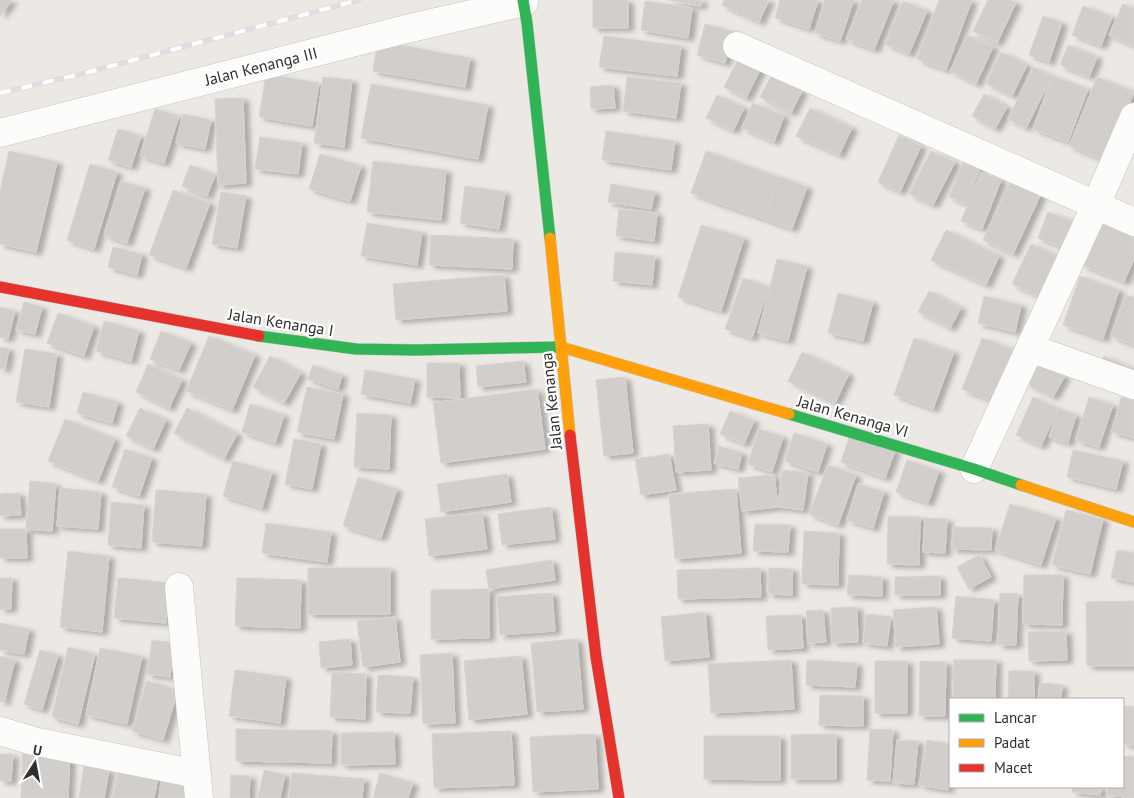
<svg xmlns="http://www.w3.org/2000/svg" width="1134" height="798" font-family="'PT Sans',sans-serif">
	<defs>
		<filter id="shadow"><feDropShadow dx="5.5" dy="3" stdDeviation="2.5" flood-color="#0004"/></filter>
	</defs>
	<rect width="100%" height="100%" fill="#ece8e4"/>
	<path fill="#d1cecb" stroke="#d7d4d0" filter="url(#shadow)" d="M0,0H12L0,16Z
		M593,0H628V28H593Z
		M668,0H702L701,6Z
		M724,0H769L759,22L722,5Z
		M780,0H818L809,29L775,18Z
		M825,0H854L840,41L815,33Z
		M862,0H894L874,50L846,39Z
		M939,0H972L946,70L917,59Z
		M988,0H1010L1016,3L997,43L973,31Z
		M645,1L692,8L688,38L641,30Z
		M903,1L927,11L909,54L885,44Z
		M1123,4L1134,9V46L1109,35Z
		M1083,6L1112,17L1101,46L1072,35Z
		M1043,16L1062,23L1049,62L1029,55Z
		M705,24L734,32L725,63L697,55Z
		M967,35L993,47L976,84L950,71Z
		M604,36L681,46L677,76L599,67Z
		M378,41L470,58L465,87L373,71Z
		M1068,45L1097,57L1089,77L1060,65Z
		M1001,52L1027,65L1012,96L986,83Z
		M741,54L763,64L746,98L724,87Z
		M1033,67L1052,76L1026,128L1008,119Z
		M266,74L319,83L312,126L259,117Z
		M771,76L802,91L791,113L760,97Z
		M1052,76L1088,89L1068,142L1033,129Z
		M323,77L352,80L344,147L314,143Z
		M627,77L681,83L676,118L623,111Z
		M1097,77L1134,92L1106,161L1069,146Z
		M371,84L488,105L478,159L361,138Z
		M613,85L615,108L591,109L590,87Z
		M984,94L1007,107L995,129L972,116Z
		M717,95L744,108L733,131L706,118Z
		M243,98L246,183L218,185L215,99Z
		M753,103L784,116L774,142L742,128Z
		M810,108L852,128L839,155L796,136Z
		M155,109L179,116L164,163L140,156Z
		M183,114L211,120L205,149L176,143Z
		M118,129L141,136L131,167L108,160Z
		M606,131L675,141L671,170L602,160Z
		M899,135L921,146L900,192L878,182Z
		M260,137L302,143L298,174L255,169Z
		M9,151L57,162L36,252L0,244V191Z
		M706,151L733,161L717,203L691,193Z
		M931,151L955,162L933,205L909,194Z
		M320,154L361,166L350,201L309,189Z
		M964,160L981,166L966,204L949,197Z
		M373,161L446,170L441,220L367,212Z
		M733,161L756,169L741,211L717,203Z
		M90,164L117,172L94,249L67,240Z
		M190,165L215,175L207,196L182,186Z
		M756,169L779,177L764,219L741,211Z
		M981,172L1001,180L982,229L961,221Z
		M779,177L807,187L792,229L764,219Z
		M1011,180L1041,194L1013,254L983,240Z
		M121,181L145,188L127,243L104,235Z
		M611,184L655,192L651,209L608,202Z
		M465,186L505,192L499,229L460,223Z
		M173,190L210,203L186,268L149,255Z
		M221,192L246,196L237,248L212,244Z
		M619,209L657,213L654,241L616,236Z
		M1048,212L1077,223L1067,249L1038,238Z
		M1100,222L1134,236V259L1124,282L1082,265Z
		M367,223L422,232L417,265L361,256Z
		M701,225L744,238L721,311L678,297Z
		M946,230L999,256L986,285L931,260Z
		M431,235L513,239L512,269L429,265Z
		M1031,244L1065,259L1046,300L1012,284Z
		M113,247L142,254L137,275L108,267Z
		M615,252L655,256L652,285L613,281Z
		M777,259L807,266L788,341L758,333Z
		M504,275L507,311L396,320L393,284Z
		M1080,276L1119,290L1103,339L1063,325Z
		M743,278L769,287L752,338L725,329Z
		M929,291L961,308L950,328L918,312Z
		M838,293L873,302L863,341L828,333Z
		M1126,295L1134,298V345L1111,336Z
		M984,296L1021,305L1015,332L978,323Z
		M24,302L42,307L35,334L16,330Z
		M0,307L15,311L8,339L0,337Z
		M58,313L94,326L84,356L47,343Z
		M104,321L139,331L131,361L96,351Z
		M161,331L191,343L179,370L150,359Z
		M209,336L255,355L232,410L186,391Z
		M914,338L954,352L933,409L894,395Z
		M982,338L1017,351L997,403L962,389Z
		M0,347L9,349L5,369H0Z
		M25,349L57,354L49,407L16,402Z
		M802,352L849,374L835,403L788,381Z
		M270,356L301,373L284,403L253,387Z
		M1104,356L1129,367L1125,375L1100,365Z
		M523,361L526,382L478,387L476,366Z
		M1038,361L1065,376L1053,397L1026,383Z
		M427,363H459L460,398L427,397Z
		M148,364L182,380L169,408L136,392Z
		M313,365L342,375L338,389L308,379Z
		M365,370L415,379L410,403L361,394Z
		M625,377L633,453L604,456L596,380Z
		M307,387L343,394L334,439L297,432Z
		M537,389L545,449L441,463L433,403Z
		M83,392L118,402L112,423L77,413Z
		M1033,397L1058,409L1041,446L1016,435Z
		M1089,397L1113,405L1099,447L1076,440Z
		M1121,397L1134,401V438L1112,432Z
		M250,404L284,415L275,443L242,432Z
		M140,408L166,420L153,449L126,436Z
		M187,408L237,434L224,459L174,433Z
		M1058,409L1076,415L1068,443L1049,437Z
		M730,411L754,421L744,444L720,434Z
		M357,413L391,415L389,469L354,467Z
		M65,419L115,439L98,481L48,461Z
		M708,424L711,470L676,472L673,426Z
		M759,429L783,437L772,472L748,464Z
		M794,433L827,444L818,472L785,461Z
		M850,435L895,451L885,478L841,462Z
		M294,439L321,444L312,489L285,484Z
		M719,446L742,453L738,469L714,463Z
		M125,449L152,458L139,496L112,487Z
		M1073,450L1123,461L1116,489L1067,477Z
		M669,454L676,490L641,495L635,459Z
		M907,460L939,471L928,503L896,492Z
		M233,461L272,472L262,508L223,496Z
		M828,465L856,475L838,525L809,514Z
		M782,470L808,473L803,510L778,507Z
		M507,474L511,502L441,512L437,484Z
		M774,475L778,507L742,511L738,478Z
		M358,477L397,489L381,538L343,526Z
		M30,481L56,484L52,531L26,529Z
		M858,484L884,492L873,528L847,520Z
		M60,488L101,492L98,529L57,526Z
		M736,489L741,553L675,559L669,494Z
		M156,490L206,494L202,546L152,542Z
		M19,493L21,515L0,516V494Z
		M111,502L144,505L141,548L108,545Z
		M1010,504L1056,518L1041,565L995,550Z
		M551,507L555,539L502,545L498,514Z
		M1066,510L1103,519L1090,574L1052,565Z
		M482,513L487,549L429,556L425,519Z
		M888,516L920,517L919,565L887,564Z
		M925,518L947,519L945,553L923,552Z
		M266,523L331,532L327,562L262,553Z
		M755,524L790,525L788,552L753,551Z
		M953,527L992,528L991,550L952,549Z
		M0,529H26L27,558H0Z
		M804,531L839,533L838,585L802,584Z
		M1117,550L1134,553V582L1111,578Z
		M68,551L109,556L102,632L60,627Z
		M979,555L991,577L969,589L957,567Z
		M552,560L555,580L489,589L486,570Z
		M308,568H390V614H308Z
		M760,568L761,597L678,599L677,570Z
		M769,568L792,569V595L768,594Z
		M849,575L882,577V596L847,595Z
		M1024,575H1063L1062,625L1023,624Z
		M940,576V595H895V577Z
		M0,578H12L11,609H0Z
		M118,578L170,583L166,623L114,618Z
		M237,578L301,580L300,628L235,626Z
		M489,589V638L431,639V590Z
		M552,593L555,631L500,635L497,597Z
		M1000,593L1018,594L1016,645H998Z
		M956,596L994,600L991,641L952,638Z
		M1134,601V666H1087L1086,602Z
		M857,607L858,642L832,643L831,608Z
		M936,607L939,644L896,647L893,610Z
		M823,610L826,642L808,643L806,611Z
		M705,612L709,657L665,661L661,617Z
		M867,614L891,617L887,646L863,643Z
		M801,615L803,648L768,650L766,616Z
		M395,617L400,662L363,667L357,621Z
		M0,623L29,629L24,654L0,650Z
		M1066,631L1067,660L1029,661L1028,632Z
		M350,639L352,665L321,668L319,642Z
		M577,639L583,709L537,712L531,643Z
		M152,640L174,643L170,677L147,674Z
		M68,647L95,654L78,724L52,717Z
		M100,648L142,656L127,724L86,715Z
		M40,650L58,655L42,710L24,704Z
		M452,653L455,723L423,724L420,655Z
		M0,656L15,660L4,702L0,701Z
		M521,656L527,714L469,720L464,661Z
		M791,660L794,709L711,713L708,664Z
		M807,660L857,663L855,687L806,685Z
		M954,660H996L995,699H953Z
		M875,661H907V713H875Z
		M920,661L946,662L945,716H919Z
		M235,670L286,677L280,723L229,716Z
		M1009,671H1034V699H1008Z
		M332,672L366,674L365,719L330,717Z
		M378,675L413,677L410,713L376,712Z
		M147,681L178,690L163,740L132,731Z
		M1040,683L1062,685L1061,699H1038Z
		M820,695L863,696V726L819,725Z
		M1125,706L1134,707V745L1123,744Z
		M236,729L332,731L331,763L236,761Z
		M870,729L893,730L890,781L867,780Z
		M511,731L514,785L434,788L432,734Z
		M394,732L395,764L341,765V733Z
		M595,734L598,789L533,792L530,737Z
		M836,734V779H791V735Z
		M704,736H780V780L704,779Z
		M897,740L918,741L914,784L893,783Z
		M927,740L950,744V776L948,790L919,785Z
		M23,750L70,752L68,798H21Z
		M0,754L13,755L11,781H0Z
		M1123,756L1134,757V798L1107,795V787H1123Z
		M84,766L109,770L104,798H79Z
		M119,768L158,777L154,798H112Z
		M264,770L285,775L280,798H258Z
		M292,773L364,779L362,798H289Z
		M380,773L413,783L408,798H373Z
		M231,775L250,776L249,798H230Z
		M161,782L186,785L184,798H159Z
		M1073,787H1102L1100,795L1072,792Z"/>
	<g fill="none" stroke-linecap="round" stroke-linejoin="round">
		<defs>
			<path id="street" d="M737,46L1134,222
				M0,133L406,29L524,2
				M1030,348L1134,385
				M974,469L1096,205L1134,117
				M179,587L199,798
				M0,731L33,741L197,774"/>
			<path id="fast" d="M523,0L527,23L550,238
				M259,336L356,349L416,350L561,347
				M789,414L974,469L1021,485"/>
			<path id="slow" d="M550,238L570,435
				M561,347L789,414
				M1021,485L1134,522"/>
			<path id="jam" d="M0,287L259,336
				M570,435L596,657L619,798"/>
		</defs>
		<use href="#street" stroke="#c5c4c5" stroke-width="29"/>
		<use href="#fast" stroke="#c5c4c5" stroke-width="12"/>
		<use href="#slow" stroke="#c5c4c5" stroke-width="12"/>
		<use href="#jam" stroke="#c5c4c5" stroke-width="12"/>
		<use href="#street" stroke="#fcfcfb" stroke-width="28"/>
		<use href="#fast" stroke="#30b455" stroke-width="11"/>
		<use href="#slow" stroke="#ff9f0a" stroke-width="11"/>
		<use href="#jam" stroke="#e5322d" stroke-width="11"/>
		<defs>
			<path id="rail" d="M0,93L85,73L359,0"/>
		</defs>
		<use href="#rail" stroke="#dfdfe1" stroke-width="5.5"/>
		<use href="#rail" stroke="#fff" stroke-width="4" stroke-dasharray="11" stroke-linecap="butt"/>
	</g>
	<g text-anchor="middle" stroke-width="4.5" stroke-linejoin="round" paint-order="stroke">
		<g font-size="16" fill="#2e2e2e" stroke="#fff">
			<text transform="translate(261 66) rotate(-14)" y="6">Jalan Kenanga III</text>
			<text transform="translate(281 322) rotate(9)" y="6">Jalan Kenanga I</text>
			<text transform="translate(551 401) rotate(-96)" y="6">Jalan Kenanga</text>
			<text transform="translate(853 416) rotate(16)" y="6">Jalan Kenanga VI</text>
		</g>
	</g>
	<rect x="949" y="698" width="175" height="90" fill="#ffffff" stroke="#ababab"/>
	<rect x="959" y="714" width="25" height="8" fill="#30b455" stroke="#ababab"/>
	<text x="994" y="723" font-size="15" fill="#2e2e2e">Lancar</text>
	<rect x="959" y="739" width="25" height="8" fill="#ff9f0a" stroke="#ababab"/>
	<text x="994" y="748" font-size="15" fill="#2e2e2e">Padat</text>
	<rect x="959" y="764" width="25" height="8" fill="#e5322d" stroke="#ababab"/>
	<text x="994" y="773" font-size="15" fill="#2e2e2e">Macet</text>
	<g transform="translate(35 763) rotate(11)" stroke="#ffffff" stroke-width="4" paint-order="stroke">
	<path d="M0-4L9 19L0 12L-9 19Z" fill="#2e2e2e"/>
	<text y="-8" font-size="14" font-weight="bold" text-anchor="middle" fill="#2e2e2e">U</text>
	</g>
</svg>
